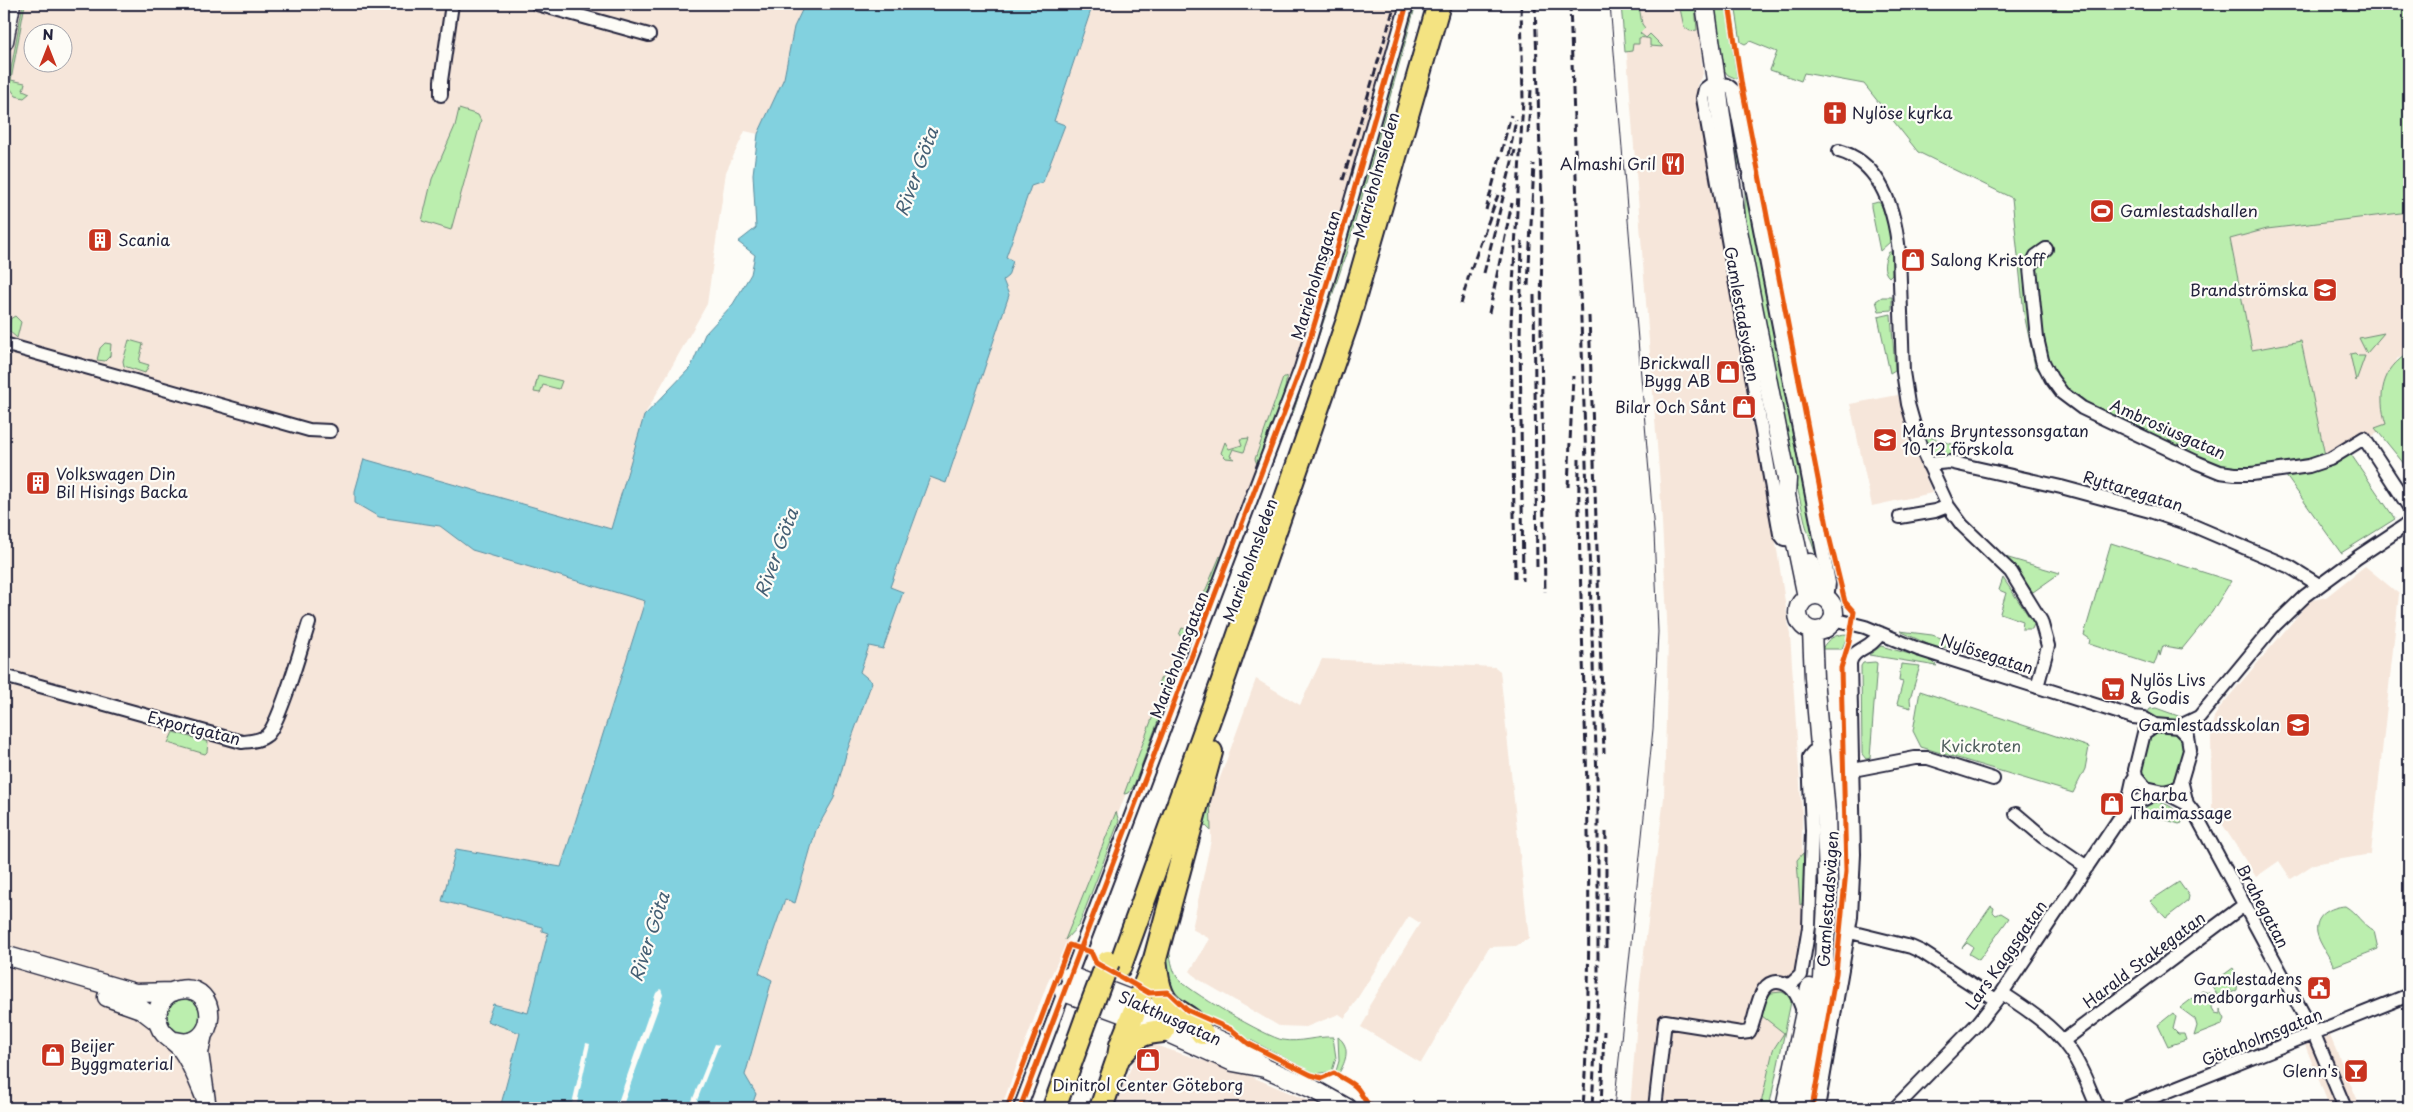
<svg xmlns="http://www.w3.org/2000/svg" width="2413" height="1112" font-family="'Playpen Sans',sans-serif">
	<rect width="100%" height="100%" fill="#fdfcf7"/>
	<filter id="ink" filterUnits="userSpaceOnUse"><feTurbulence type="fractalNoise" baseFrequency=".02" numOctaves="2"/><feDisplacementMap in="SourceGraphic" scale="10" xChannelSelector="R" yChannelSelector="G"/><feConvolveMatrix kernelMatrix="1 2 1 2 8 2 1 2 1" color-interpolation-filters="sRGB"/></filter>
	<g filter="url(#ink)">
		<path fill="#f6e6da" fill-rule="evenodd" d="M4,4H805L794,27L784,78L758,134L745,131L726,172L707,304L644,416L611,529L364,459L355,491V503L379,517L440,526L472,550L645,601L561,867L456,849L548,933L528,1013L493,1004L487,1020L520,1033L500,1108H4ZM32,32H62V62H32Z
			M1093,4H1404L1315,314L1232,537L1193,632L1182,650L1073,929L1047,984L1001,1108H751L756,1094L745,1075L772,980L758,974L785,899L795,903L816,830L834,798L847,751L872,682L860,672L869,645L883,648L903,592L890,587L930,476L946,482L1009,295L1003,280L1013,261L1006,258L1031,186L1065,126L1054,121Z
			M1623,4H1696L1703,74L1697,85L1700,107L1756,414L1790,634L1802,815V936L1792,997L1762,1016L1784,1033L1773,1050L1760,1108H1630L1640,983L1664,798L1668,638L1660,484Z
			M2409,212V353L2397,359L2382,405L2387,427L2327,465L2301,342L2252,350L2230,239L2267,229Z
			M1898,395L1906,426L1932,493L1872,506L1850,404Z
			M2365,566L2399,594L2371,854L2314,864L2291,879L2279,861L2256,877L2212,808L2211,733L2214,717L2221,706L2310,601L2326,597Z
			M1322,659L1495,667L1500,671L1529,938L1516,946L1489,947L1421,1063L1361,1027L1368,1015L1369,1006L1420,923L1409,916L1345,1018L1339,1014L1306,1027L1279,1026L1198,979L1190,971L1210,939L1192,929L1211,840L1210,788L1217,786L1256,679L1300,705Z
			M2330,1036L2361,1108H2330L2305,1045Z
			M1142,1041L1245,1074L1326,1108H1114Z"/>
		<path fill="#bbeeae" stroke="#6e8874" d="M23,4H25L11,80L25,83L23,90L30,93L24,98L16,96L8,85Z
			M1414,4H1416L1346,254L1293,413L1322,322Z
			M1621,4L1639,6L1642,24L1645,28L1640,33L1646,38L1650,34L1663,47L1650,46V39C1647,38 1642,37 1639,38V44H1633L1632,51L1625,52Z
			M1679,4H1695L1697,30L1690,31L1684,27Z
			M1714,4H1726L1737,79L1728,75L1724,70Z
			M1735,4H2409V212L2267,229L2230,239L2252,350L2301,341L2327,465L2350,453L2395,519L2341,553L2286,476L2243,481L2221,477L2065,404L2035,366L2024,314L2012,198L1918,152L1864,84L1804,73L1801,81L1770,70L1777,52L1750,41L1745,44L1741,42Z
			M1728,93L1741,158L1737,170L1726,95Z
			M459,109L478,115L481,121L451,230L422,221L432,179L455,126Z
			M1747,187L1820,560L1818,561L1806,526L1791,460L1745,225V188Z
			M1878,202L1881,204C1885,216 1891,229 1890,242L1880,251L1871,207V204Z
			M1889,252H1892V274L1889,277C1882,271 1884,259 1889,252Z
			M1882,297H1892V310L1879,311L1876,301Z
			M1891,314L1895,370L1890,373L1878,317Z
			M15,316L21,322L17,338L9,331L10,319Z
			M2384,333L2367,353L2366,352L2359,338Z
			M129,340L143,344L139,362L149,365L145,373L124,366L123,361Z
			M105,343L111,344L110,356L105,361L97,360L100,348Z
			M2355,353L2358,356H2365L2356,381L2350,354Z
			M2409,353V470L2375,428L2386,424C2377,396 2382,368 2409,353Z
			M538,375L562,381L559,389L543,385L540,393L534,392Z
			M1286,376C1290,386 1262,450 1257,464L1255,459L1283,378Z
			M1926,436L1968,449L1965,460L1933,452L1923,437Z
			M1249,438L1244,452L1233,449L1230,456L1235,459L1226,458L1221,453L1225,442L1229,449L1242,445L1240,439Z
			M2111,543L2231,581L2212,612L2182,649L2163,646L2160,656L2159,651L2154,665L2089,644L2090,639L2084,635Z
			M1220,556L1222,558L1199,613L1198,608Z
			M2005,557L2060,573L2033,592Z
			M2003,578L2034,624L2032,629H2022L2023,621L2000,613L2006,593L1999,590Z
			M1182,628L1189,630L1192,635L1184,655L1181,657L1179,653L1185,638L1179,635Z
			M1900,631L1932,635L2033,668L2023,672L1946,647L1938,649Z
			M1848,634L1842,649H1822C1827,639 1835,634 1848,634Z
			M1881,646L1931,660L1937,666L1869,655Z
			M1875,662L1877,663L1870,758L1866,759L1862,754L1861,666L1863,663Z
			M1901,664L1920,666L1910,699L1911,708L1897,704L1903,682L1899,681Z
			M1161,678L1169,680L1171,687L1134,785L1129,793L1124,794L1163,689L1157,684Z
			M1920,691L2089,747L2085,769L2073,793L1921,747L1913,731Z
			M2156,708L2181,717L2184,719L2169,722L2146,715L2150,709Z
			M2163,728L2180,735L2186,746L2175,783L2162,788L2147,784L2139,768L2150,733Z
			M173,732L208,742L207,752L205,754L168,743Z
			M1210,788L1211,831L1205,825L1201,826L1169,947C1170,956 1172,969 1177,977C1184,989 1268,1038 1283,1040C1300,1043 1316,1036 1333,1037L1336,1058L1332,1071L1316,1074L1198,1013L1174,995L1164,972L1163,955Z
			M2153,802C2167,802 2179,809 2182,823L2179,824L2145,813V808Z
			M1116,812L1119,821L1079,925L1065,940Z
			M1803,853L1805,870L1803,903L1800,905L1797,860Z
			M2179,882L2189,896L2188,901L2166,918L2150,901Z
			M1991,906L1994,908L1993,912L1996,915L2001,913L2009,918L1979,960L1969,954L1973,947L1967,943L1962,948Z
			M2345,906C2357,913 2361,924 2374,931L2378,949L2334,966C2329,956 2319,943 2317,933C2314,915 2331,907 2345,906Z
			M2233,968L2238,976L2237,990L2231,993L2230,990L2218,996L2211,984Z
			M2202,991L2212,994L2216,1003H2213L2212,1008L2215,1013L2220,1014V1009L2225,1019L2222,1025L2194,1036L2197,1026L2195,1019L2180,1008Z
			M1782,992L1792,997L1769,1108H1760L1773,1050L1784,1033L1762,1016L1765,1002L1771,993Z
			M165 1016a18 18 0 1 1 36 0a18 18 0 1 1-36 0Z
			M2173,1013L2176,1017L2173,1029L2178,1034H2184L2186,1040L2168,1046L2158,1025Z
			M1338,1037C1351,1047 1346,1061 1339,1073L1336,1071L1339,1061Z"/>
		<path fill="#82d1df" stroke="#5c8b9d" d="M805,4H1093L1054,121L1065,125L1043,182L1031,186L1006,257L1013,261L1008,276L1003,280L1009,295L946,483L930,477L890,587L903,592L883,649L869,646L860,672L872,682L847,751L834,798L816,830L795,903L785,899L759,973L772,980L745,1075L756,1094L751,1108H500L520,1033L487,1021L493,1004L528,1013L548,933L542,931V927L442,901L456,849L561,867L645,601L472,550L440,526L379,517L355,503V491L364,459L611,529L644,416L691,367L705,334L733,304L751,274L755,255L738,242L756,228L753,174L758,134L784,78L794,27Z"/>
		<path fill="#fdfcf7" d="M661,989L663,995L622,1108H616L656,993Z
			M586,1043L590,1044L576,1108H571Z
			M715,1044L719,1045L694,1108H689Z"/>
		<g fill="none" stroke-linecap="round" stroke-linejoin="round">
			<defs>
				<path id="street" d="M537,4L649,35
					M441,95V81L452,4
					M1839,151C1882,163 1895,213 1899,252L1903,372L1908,404L1919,443L1948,506L1962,525L2011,572L2041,621L2048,646L2037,687
					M2046,249L2036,256L2030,268L2037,338L2042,360L2051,378L2062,393L2082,408L2198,463L2220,472L2235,474H2252L2309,466L2330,459L2364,438L2409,507
					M4,344L309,430L330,431
					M1928,464L1949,462L2061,487L2150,511L2194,526L2290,567L2319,585
					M1900,517L1935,511L1948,506
					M1796,540L1784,539L1780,534L1703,98L1705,89C1714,81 1725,81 1733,90L1829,583L1827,599
					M1833,619L1865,627L1918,649L2133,717L2143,718L2155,725
					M4,676L242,742C251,741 260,741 267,735C280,723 302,644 309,623
					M2178,727L2199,717L2275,625L2305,596L2358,557L2409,523
					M1853,770L1915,758H1928L1993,779
					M2181,780L2187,804L2197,817L2314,1034L2345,1108
					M2164,792L2176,789L2180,784L2190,750L2188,737L2178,727L2155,725L2144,733L2135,770L2136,776L2146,788L2164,792L2187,804
					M2127,807L2159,792
					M2016,814L2043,837L2087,867
					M1850,932L1911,947L1922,952L1996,1000
					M1789,986L1801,975L1809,927L1812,831L1809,757L1813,752L1819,750
					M2002,993C2025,1008 2053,1026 2069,1049C2082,1066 2089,1089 2098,1108
					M2063,1041L2244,905
					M1020,1108L1301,368L1334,260L1407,4
					M1655,1108L1665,1021L1741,1033L1749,1032C1758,1018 1756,975 1783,983C1796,987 1800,1003 1804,1014
					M1818,1108L1851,917L1854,854L1850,663C1853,648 1872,649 1880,633
					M1895,1108L1979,1022L2002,993L2127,807L2133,780L2136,776
					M2126,1108L2409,995"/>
				<path id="secondary" d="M1705,4L1736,220L1787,479L1786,495L1807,597
					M4,41L11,4
					M1810,563L1813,575L1825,597
					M1798 613a18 18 0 1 1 36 0a18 18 0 1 1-36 0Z
					M4,955L135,993L173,992
					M1070,976L1137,1002L1239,1049L1261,1065
					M1064,992L1132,1017L1233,1062L1265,1068L1313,1089L1347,1108
					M107,997L141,1009L158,1022
					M203,1034L199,1053L207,1108
					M175,1041C219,1053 221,982 179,990C171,991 164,996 161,1003C157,1010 156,1018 159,1025C163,1037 175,1040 182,1050C192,1064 198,1080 204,1095
					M1785,1108L1810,988
					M1801,1108L1823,979L1828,885L1826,814L1814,678L1812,631"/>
				<path id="highway" d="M1155,959C1157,974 1158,997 1172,1007C1185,1017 1193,1018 1202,1033
					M1120,966L1225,675L1348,320L1439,4
					M1122,1054C1137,1037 1139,1033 1163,1031
					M1054,1108L1087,1017
					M1101,1108L1119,1056L1121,1045L1155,959L1211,752"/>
			</defs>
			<use href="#street" stroke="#22223b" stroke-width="16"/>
			<use href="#secondary" stroke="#22223b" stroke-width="21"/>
			<use href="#highway" stroke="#22223b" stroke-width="26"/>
			<use href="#street" stroke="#fdfcf7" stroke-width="12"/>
			<use href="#secondary" stroke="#fdfcf7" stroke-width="18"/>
			<use href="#highway" stroke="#f4e382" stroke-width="22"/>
			<path stroke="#22223b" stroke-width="1" d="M1610,4L1654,532L1658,632L1653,729L1614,1108"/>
			<path stroke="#22223b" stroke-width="3" stroke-dasharray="8 4" stroke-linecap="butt" d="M1535,4L1542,210L1541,339L1545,592
				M1570,4L1598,807V991L1592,1108
				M1528,134L1531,90
				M1509,156L1516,120
				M1343,180L1395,4
				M1486,210L1511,115
				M1522,241L1520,336L1523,581
				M1484,273L1515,150
				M1528,286L1534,164
				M1534,295L1537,568
				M1461,304L1469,275L1498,195
				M1489,313L1512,203
				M1589,316L1604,753
				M1579,459C1578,537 1582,615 1584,693C1589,831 1592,970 1583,1108
				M1568,487L1573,376
				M1515,578L1511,323L1523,100L1521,4
				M1606,948V828
				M1601,1108L1604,1031"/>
			<defs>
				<path id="highway-bridge" d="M1087,1017L1108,962"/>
			</defs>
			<use href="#highway-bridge" stroke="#22223b" stroke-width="26" stroke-linecap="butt"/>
			<use href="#highway-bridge" stroke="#f4e382" stroke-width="22"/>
			<defs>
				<path id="cycleway" d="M1729,4L1742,87L1829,536L1845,602L1854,612L1849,642L1841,668L1846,871L1836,973L1812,1108
					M1007,1108L1069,945L1091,952L1096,963L1149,993L1168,992L1187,1010L1232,1030L1249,1044L1311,1075L1322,1078L1334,1073C1341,1078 1352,1082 1358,1089C1364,1097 1363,1101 1373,1108
					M1020,1108L1301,368L1334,260L1407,4"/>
			</defs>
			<use href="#cycleway" stroke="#fdfcf7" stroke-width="8"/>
			<use href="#cycleway" stroke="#e8590c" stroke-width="5"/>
		</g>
	</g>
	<defs>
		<symbol id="church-square" viewBox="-11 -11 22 22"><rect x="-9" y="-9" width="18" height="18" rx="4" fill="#c8321e" stroke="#fdfcf7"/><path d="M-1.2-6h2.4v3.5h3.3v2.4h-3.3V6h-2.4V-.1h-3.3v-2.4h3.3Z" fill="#fff"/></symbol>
		<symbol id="restaurant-square" viewBox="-11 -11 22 22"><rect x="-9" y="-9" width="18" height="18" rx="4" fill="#c8321e" stroke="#fdfcf7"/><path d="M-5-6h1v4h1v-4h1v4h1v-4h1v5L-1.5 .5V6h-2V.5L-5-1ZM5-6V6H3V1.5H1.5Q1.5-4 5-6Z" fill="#fff"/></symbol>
		<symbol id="stadium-square" viewBox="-11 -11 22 22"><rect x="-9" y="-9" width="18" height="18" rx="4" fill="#c8321e" stroke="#fdfcf7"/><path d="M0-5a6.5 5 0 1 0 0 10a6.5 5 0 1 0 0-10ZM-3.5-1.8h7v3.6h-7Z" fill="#fff"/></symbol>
		<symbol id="building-square" viewBox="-11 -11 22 22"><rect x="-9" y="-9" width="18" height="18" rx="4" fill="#c8321e" stroke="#fdfcf7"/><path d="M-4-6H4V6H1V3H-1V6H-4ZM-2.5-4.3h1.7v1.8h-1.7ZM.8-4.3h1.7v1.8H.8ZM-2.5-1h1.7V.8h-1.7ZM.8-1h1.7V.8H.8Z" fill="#fff"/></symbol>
		<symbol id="shop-square" viewBox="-11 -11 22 22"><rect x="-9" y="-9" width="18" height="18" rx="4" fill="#c8321e" stroke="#fdfcf7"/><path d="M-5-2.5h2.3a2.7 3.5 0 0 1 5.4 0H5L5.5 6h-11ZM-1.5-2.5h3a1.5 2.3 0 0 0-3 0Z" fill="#fff"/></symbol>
		<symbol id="school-square" viewBox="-11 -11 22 22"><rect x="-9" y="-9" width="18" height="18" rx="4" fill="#c8321e" stroke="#fdfcf7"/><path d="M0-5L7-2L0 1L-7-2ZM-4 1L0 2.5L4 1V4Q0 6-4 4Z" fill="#fff"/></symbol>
		<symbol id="supermarket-square" viewBox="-11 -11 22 22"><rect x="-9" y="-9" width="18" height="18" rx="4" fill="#c8321e" stroke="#fdfcf7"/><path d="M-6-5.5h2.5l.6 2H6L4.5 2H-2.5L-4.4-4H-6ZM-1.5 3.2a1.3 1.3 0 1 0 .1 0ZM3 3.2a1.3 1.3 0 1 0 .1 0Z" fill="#fff"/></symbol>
		<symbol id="civic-square" viewBox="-11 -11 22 22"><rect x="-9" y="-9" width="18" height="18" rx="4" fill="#c8321e" stroke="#fdfcf7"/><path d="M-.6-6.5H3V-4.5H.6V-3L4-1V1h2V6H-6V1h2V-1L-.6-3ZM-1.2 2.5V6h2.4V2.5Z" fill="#fff"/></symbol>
		<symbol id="bar-square" viewBox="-11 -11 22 22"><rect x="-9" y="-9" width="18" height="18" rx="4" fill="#c8321e" stroke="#fdfcf7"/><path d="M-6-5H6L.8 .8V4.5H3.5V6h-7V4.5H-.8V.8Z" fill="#fff"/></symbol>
	</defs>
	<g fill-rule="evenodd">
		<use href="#church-square" x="1821" y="99" width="28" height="28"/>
		<use href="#restaurant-square" x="1659" y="150" width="28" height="28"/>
		<use href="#stadium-square" x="2088" y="197" width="28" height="28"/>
		<use href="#building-square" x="86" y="226" width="28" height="28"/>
		<use href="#shop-square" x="1899" y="246" width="28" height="28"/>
		<use href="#school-square" x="2311" y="276" width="28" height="28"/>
		<use href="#shop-square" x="1714" y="358" width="28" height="28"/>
		<use href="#shop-square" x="1730" y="393" width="28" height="28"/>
		<use href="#school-square" x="1871" y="426" width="28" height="28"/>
		<use href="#building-square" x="24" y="469" width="28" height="28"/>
		<use href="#supermarket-square" x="2099" y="675" width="28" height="28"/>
		<use href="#school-square" x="2284" y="711" width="28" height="28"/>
		<use href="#shop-square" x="2098" y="790" width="28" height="28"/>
		<use href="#civic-square" x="2305" y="974" width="28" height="28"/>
		<use href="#shop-square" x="39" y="1041" width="28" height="28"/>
		<use href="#shop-square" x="1134" y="1046" width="28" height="28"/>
		<use href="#bar-square" x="2342" y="1057" width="28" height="28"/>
	</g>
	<g text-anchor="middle" stroke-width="4.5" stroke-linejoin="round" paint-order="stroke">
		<g font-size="16" fill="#22223b" stroke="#fdfcf7" text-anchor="start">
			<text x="1852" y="119">Nylöse kyrka</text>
			<text x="1656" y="170" text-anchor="end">Almashi Gril</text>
			<text x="2120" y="217">Gamlestadshallen</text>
			<text x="118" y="246">Scania</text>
			<text x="1930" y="266">Salong Kristoff</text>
			<text x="2308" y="296" text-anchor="end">Brandströmska</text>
			<text x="1710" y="369" text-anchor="end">Brickwall<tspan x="1710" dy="18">Bygg AB</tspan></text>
			<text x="1726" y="413" text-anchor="end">Bilar Och Sånt</text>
			<text x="1902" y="437">Måns Bryntessonsgatan<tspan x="1902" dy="18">10-12 förskola</tspan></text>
			<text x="56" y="480">Volkswagen Din<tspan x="56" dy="18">Bil Hisings Backa</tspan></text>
			<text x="2130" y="686">Nylös Livs<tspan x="2130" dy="18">&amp; Godis</tspan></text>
			<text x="2280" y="731" text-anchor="end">Gamlestadsskolan</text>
			<text x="2130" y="801">Charba<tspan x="2130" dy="18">Thaimassage</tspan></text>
			<text x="2302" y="985" text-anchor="end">Gamlestadens<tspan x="2302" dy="18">medborgarhus</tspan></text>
			<text x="70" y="1052">Beijer<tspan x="70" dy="18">Byggmaterial</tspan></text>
			<text x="2338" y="1077" text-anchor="end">Glenn's</text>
			<text x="1148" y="1091" text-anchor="middle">Dinitrol Center Göteborg</text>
		</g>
		<g font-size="16" fill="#22223b" stroke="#fdfcf7">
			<text transform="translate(1376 175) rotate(-74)" y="6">Marieholmsleden</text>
			<text transform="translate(1316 275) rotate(-73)" y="6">Marieholmsgatan</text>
			<text transform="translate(1742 314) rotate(80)" y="6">Gamlestadsvägen</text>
			<text transform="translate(2168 429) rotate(24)" y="6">Ambrosiusgatan</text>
			<text transform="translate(2133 491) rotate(17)" y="6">Ryttaregatan</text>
			<text transform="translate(1250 560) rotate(-70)" y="6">Marieholmsleden</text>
			<text transform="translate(1987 654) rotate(18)" y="6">Nylösegatan</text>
			<text transform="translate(1179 655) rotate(-69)" y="6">Marieholmsgatan</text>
			<text transform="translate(194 728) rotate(14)" y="6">Exportgatan</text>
			<text transform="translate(1828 899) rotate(-86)" y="6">Gamlestadsvägen</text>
			<text transform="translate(2263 906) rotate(62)" y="6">Brahegatan</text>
			<text transform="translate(2006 955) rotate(-55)" y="6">Lars Kaggsgatan</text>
			<text transform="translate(2144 960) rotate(-37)" y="6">Harald Stakegatan</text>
			<text transform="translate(1170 1018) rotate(24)" y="6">Slakthusgatan</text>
			<text transform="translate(2262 1037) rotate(-22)" y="6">Götaholmsgatan</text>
		</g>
		<g font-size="16" fill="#505f5e" stroke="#fdfcf7">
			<text x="1981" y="752">Kvickroten</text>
		</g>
		<g font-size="18" font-style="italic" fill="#445f74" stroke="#fdfcf7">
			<text transform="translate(917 172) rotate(-70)" y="6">River Göta</text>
			<text transform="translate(777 553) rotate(-70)" y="6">River Göta</text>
			<text transform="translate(650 937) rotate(-72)" y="6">River Göta</text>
		</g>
	</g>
	<rect width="2413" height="1112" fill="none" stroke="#fdfcf7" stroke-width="20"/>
	<rect x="10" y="10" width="2393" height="1092" fill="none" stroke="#22223b" stroke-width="2" filter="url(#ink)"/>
	<g transform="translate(48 48)"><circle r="24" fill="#fdfcf7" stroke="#a5a5ac"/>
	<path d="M0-4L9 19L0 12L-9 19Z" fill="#c8321e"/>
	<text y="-8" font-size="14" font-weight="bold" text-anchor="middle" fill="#22223b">N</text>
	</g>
</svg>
